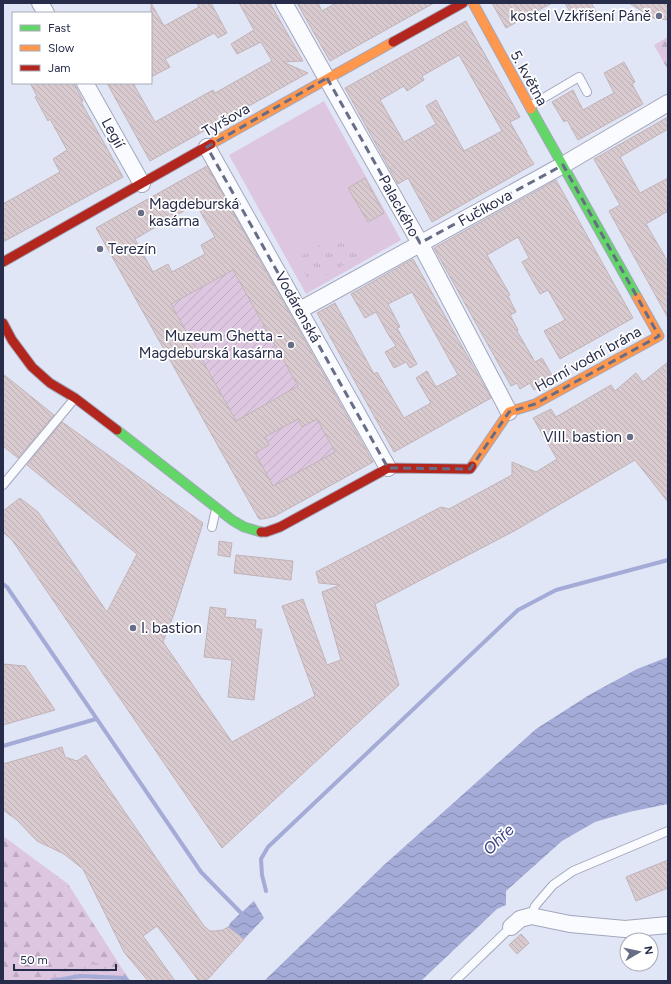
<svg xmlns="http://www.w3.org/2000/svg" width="671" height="984" font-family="Figtree,sans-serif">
	<defs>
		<pattern id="forest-firs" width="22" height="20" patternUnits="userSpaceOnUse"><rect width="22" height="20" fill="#ddc6e0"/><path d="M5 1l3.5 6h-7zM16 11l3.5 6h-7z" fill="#beaac2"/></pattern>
		<pattern id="wetland-marsh" width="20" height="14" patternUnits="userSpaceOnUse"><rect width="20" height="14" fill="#ddc6e0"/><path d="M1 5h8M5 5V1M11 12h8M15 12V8" fill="none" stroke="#beaac2"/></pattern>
		<pattern id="park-tufts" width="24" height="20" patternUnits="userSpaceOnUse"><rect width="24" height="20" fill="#ddc6e0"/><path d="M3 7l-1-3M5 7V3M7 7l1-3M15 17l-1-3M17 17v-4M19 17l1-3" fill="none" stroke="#beaac2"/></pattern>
		<pattern id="garden-furrows" width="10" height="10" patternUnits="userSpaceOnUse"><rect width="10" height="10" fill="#ddc6e0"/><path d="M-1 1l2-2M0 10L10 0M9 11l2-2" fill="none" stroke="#beaac2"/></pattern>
		<pattern id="water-waves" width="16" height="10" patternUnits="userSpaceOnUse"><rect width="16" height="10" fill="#a3abd6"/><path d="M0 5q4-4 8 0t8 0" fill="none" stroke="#858bb0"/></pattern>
		<pattern id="building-back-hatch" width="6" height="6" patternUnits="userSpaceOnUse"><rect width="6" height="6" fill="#d8cace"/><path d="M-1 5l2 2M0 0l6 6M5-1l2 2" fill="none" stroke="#b9aeb2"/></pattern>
	</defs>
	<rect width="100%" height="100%" fill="#e1e6f7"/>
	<path fill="#ddc6e0" d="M324,101L401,240L306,294L229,155Z"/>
	<path fill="url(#forest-firs)" d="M668,37V70L654,45Z
		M3,836L68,884L130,981H116L114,968L41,981H3Z"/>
	<path fill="url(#wetland-marsh)" d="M100,962L114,968L116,981H41L54,970Z"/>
	<path fill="url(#park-tufts)" d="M345,231L359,256L311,284L296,259Z"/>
	<path fill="url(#garden-furrows)" d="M233,270L298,386L236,421L171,304Z
		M298,419L302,427L317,419L335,453L273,486L255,453L269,445L265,437Z"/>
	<path fill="url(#water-waves)" d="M668,657V804L629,812L595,822L562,841L506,891V905L497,909L421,981H264L384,865L536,729L589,695L637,669Z
		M254,901L264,918L244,939L228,927L231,922Z"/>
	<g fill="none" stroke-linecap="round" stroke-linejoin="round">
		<path stroke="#a3abd6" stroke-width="4" d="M3,584L7,587L201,872L244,916
			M3,746L96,719
			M266,891L262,875L261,859L268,847L518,610L556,590L668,560
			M52,981L80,976L125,978L128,981"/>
	</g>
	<path fill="url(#building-back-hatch)" stroke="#c1b3b7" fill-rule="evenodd" d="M151,3L164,26L199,7L197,3H211L227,33L218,38L214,33L165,59L170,67L151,77Z
		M239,3H270L303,61L283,62L308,73L150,161L107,83H133L155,122L213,90L215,93L272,61L261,42L237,54L231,44L254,30Z
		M297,3H318L322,11L336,3H434L330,61Z
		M492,3H552L506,28Z
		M565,3H591L596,11L576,22Z
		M629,3H668V20L653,18Z
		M466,21L520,117L510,122L527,152H526L534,164L432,222L408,178L398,184L345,88ZM459,55L502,131L464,151L436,100L426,106L436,124L404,142L380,100L404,86L407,91L424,80L422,76Z
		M624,62L635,82L632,84L643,104L578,140L567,120L564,122L552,102L573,90L583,110L599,101L614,93L604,73Z
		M30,83H74L83,101L81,102L123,177L3,242V204L60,172L53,159L67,150L50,119L48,121L35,97L37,96Z
		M668,117V129L620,157L640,193L668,178V211L646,224L668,262V318L609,211L620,205L594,159Z
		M207,166L373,462L275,516L263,519H259L96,228ZM196,204L215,237L201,245L205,254L172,272L168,264L153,272L135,239ZM233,270L298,386L236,421L171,304ZM298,419L302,427L317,419L335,452L273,486L255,453L269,445L265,437Z
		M365,178L384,213L368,222L348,188Z
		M556,180L633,318L560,359L544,331L565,320L548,290L540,294L522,262L529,258L518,237L487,255L510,295L508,296L516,312L510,315L518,330L517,331L535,362L542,358L554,379L534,390L530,383L520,389L517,383L511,386L434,248Z
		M413,259L491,398L394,452L317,313L335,303L374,374L377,372L404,418L431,403L416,378L427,371L436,387L458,375L412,292L388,304L400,327L397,328L417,364L410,368L406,362L394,368L385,352L396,346L388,334L376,312L365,318L351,294Z
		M668,362V502L635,460L516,530L375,604L399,685L222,848L12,540L3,532V511L20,498L38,512L107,612L137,554L27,465L62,422L203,523L174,614L163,642L232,742L315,696L282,606L303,599L327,665L341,660L322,592L340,585L319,583L316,572L441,507L449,509L512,475V462L536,472L557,459L533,418L551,409L556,417L611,385L615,391L636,373L643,382Z
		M3,374L54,415L18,458L3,446Z
		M219,541L232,543L230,557L218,555Z
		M236,555L293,561L291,580L234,573Z
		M210,607L226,609L225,617L256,620L255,629H262L254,700L228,697L232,660L204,657Z
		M3,664L25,666L55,710L3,725Z
		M62,747L65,757L77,761L86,755L163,868L204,926L210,931H215L223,930L228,927L244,939L209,978L205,981H199L157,926L143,936L175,981H148L124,952L83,869L64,854L37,841L17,820L3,810V764Z
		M668,860V888L636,901L626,877Z
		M521,934L529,943L517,954L509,945Z"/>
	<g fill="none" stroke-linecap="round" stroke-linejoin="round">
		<defs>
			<path id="lane" d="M530,106L579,77L587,92
				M3,485L75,398
				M212,527L216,509
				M531,916L535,906L553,885L573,871L668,831
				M455,981L511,927"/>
			<path id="street" d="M40,3L46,13
				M284,3L420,243L509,412
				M85,83L142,184
				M207,147L388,468
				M300,310L563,165L668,103
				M511,927L520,919L531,916L570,924L625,929L668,925"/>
			<path id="fast" d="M531,109L637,297
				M117,430L232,520L244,527L261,532"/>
			<path id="slow" d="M473,3L531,109
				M211,144L393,42
				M472,466L509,412L535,404L659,336L637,297"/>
			<path id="jam" d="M393,42L463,3
				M3,262L211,144
				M3,323L12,340L32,367L50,383L75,398L117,430
				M261,532H266L280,527L388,468L470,469L472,466"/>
		</defs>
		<use href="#lane" stroke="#a3a7bc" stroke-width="10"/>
		<use href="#street" stroke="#a3a7bc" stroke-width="18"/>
		<use href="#fast" stroke="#a3a7bc" stroke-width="11"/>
		<use href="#slow" stroke="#a3a7bc" stroke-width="11"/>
		<use href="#jam" stroke="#a3a7bc" stroke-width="11"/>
		<use href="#lane" stroke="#fafbfe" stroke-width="8"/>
		<use href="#street" stroke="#fafbfe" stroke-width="16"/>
		<use href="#fast" stroke="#63d668" stroke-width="9"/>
		<use href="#slow" stroke="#ff974d" stroke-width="9"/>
		<use href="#jam" stroke="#b3261e" stroke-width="9"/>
	</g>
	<path fill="none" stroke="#686d87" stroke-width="3" stroke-dasharray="8 5" stroke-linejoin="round" d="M327,78L420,243L563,165L659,336L535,404L509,412L470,469L388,468L207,147Z"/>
	<g fill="#686d87" stroke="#fff" stroke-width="1.5">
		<circle cx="659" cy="16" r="4"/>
		<circle cx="141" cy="213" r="4"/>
		<circle cx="100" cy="249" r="4"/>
		<circle cx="291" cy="345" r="4"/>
		<circle cx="630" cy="437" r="4"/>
		<circle cx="133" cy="628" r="4"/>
	</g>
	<g text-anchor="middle" stroke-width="3.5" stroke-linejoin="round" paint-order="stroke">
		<g font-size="15" fill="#272c4a" stroke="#fff" text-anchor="end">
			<text x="651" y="21">kostel Vzkříšení Páně</text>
			<text x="149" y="209" text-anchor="start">Magdeburská<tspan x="149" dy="17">kasárna</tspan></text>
			<text x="108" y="254" text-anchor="start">Terezín</text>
			<text x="283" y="341">Muzeum Ghetta -<tspan x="283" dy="17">Magdeburská kasárna</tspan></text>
			<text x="622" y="442">VIII. bastion</text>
			<text x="141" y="633" text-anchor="start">I. bastion</text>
		</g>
		<g font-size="15" fill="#272c4a" stroke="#fff">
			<text transform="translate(529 78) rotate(61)" y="5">5. května</text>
			<text transform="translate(226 120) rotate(-30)" y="5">Tyršova</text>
			<text transform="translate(113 133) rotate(61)" y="5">Legií</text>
			<text transform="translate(399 206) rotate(61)" y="5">Palackého</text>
			<text transform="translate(485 208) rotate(-29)" y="5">Fučíkova</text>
			<text transform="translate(298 307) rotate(61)" y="5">Vodárenská</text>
			<text transform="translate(588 359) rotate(-29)" y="5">Horní vodní brána</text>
		</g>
		<g font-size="16" font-style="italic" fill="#3a4184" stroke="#fff">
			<text transform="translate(498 839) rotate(-44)" y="6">Ohře</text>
		</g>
	</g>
	<rect width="671" height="984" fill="none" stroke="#272c4a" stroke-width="8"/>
	<rect x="12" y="12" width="140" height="72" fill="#ffffff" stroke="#a9abb7"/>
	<rect x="20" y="25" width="20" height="6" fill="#63d668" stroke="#a9abb7"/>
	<text x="48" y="32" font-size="12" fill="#272c4a">Fast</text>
	<rect x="20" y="45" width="20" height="6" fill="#ff974d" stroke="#a9abb7"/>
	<text x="48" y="52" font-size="12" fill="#272c4a">Slow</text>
	<rect x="20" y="65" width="20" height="6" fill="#b3261e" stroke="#a9abb7"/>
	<text x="48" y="72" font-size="12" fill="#272c4a">Jam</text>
	<g transform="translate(639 952) rotate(81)"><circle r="19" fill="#ffffff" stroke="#a9abb7"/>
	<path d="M0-3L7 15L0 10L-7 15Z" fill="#686d87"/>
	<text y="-6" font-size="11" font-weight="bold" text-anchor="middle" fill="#272c4a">N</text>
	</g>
	<path d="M14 964v6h102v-6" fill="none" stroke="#272c4a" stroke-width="2"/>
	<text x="20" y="964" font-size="12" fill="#272c4a" stroke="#ffffff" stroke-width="3" paint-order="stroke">50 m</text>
</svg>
